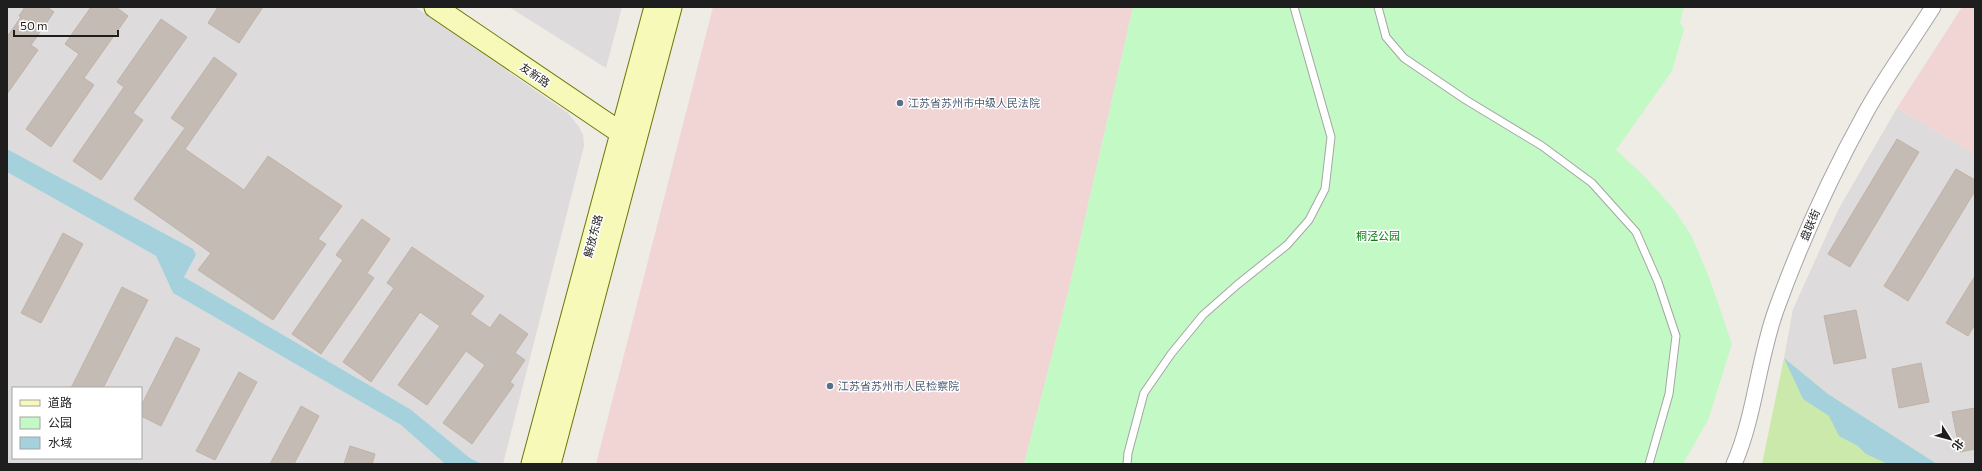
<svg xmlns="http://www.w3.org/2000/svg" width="1982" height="471" font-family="Commissioner,'Noto Sans SC',sans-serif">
	<rect width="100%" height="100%" fill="#efece5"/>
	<path fill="#dddbdb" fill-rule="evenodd" d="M8,7H415L568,113L579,127L583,135L584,146L503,464H482L470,458L410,409L184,277L196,255L69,182L7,149Z
		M509,7H622L606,68Z
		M1897,108L1975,154V464H1937L1828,394L1784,358L1793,309L1838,210Z
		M7,172L156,256L173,293L401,425L445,464H7ZM13,388H141V458H13Z"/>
	<path fill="#f0d5d4" d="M713,7H1133L1068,293L1024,464H596Z
		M1962,7H1975V154L1897,108Z"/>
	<path fill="#cae9ab" d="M1784,358L1828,394L1937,464H1762Z"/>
	<path fill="#c2f9c5" d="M1133,7H1684L1680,22L1684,29L1672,71L1616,150L1643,175L1673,208L1691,235L1709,277L1732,344L1708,420L1683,464H1024L1068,293Z"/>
	<path fill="#a5d1dd" d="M7,149L193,249L196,255L184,277L410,409L470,458L482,464H445L401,425L173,293L156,256L7,172Z
		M1784,358L1828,394L1937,464H1888L1866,454L1858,446L1839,436L1829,416L1803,399Z"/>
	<path fill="#c4bbb4" stroke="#c1b2a7" d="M25,7H47L54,12L31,45L38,50L7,94V37L21,17L19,16Z
		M91,7H116L128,16L84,78L94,85L51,147L26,129L79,54L65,44Z
		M218,7H263L239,43L208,23Z
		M161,19L187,37L133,113L143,120L101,180L73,161L124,87L117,82Z
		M214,57L237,74L185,149L244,190L268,156L342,206L318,239L326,244L273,320L198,270L211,253L134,199L185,128L171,118Z
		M1897,139L1919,152L1850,267L1828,254Z
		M1956,169L1975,180V191L1908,301L1884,286Z
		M362,219L390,239L367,273L374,278L321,354L292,334L343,260L336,255Z
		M63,233L83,244L41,323L21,313Z
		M412,247L484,296L470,314L490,328L500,314L528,334L515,353L525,360L510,382L514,385L472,444L443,423L485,365L466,351L427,405L398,385L440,326L420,312L371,382L343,362L394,288L387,283Z
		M1975,276V324L1968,336L1946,323Z
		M122,287L148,300L103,388H71Z
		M1856,310L1866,358L1834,364L1824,316Z
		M176,337L200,349L161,426L141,416V406Z
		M1921,363L1929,402L1899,408L1892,369Z
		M239,372L257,382L215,460L196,451Z
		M301,406L319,416L294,464H270Z
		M1975,408V449L1960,452L1952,412Z
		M350,446L375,454L372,464H344Z"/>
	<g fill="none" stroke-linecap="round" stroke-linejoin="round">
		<defs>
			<path id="lane" d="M1378,7L1386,37L1404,58L1466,100L1542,146L1592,183L1636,232L1658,282L1676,336L1669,394L1649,464
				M1127,464L1128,453L1144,393L1171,354L1203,315L1237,285L1287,245L1309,220L1325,189L1331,137L1294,7"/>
			<path id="street" d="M1734,464C1755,416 1758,360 1776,310C1801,241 1831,175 1866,112C1886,76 1911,42 1933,7"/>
			<path id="secondary" d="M435,7L621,133L634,136
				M532,464L655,7
				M550,464L671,7"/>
		</defs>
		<use href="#lane" stroke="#a5a5a5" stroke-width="9"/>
		<use href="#street" stroke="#a5a5a5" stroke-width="17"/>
		<use href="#secondary" stroke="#6b7605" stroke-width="23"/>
		<use href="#lane" stroke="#fff" stroke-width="7"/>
		<use href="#street" stroke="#fff" stroke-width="15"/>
		<use href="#secondary" stroke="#f7f9b9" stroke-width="21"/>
	</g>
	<g fill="#5c6f8a" stroke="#fff" stroke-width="1.5">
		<circle cx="900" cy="103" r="4"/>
		<circle cx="830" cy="386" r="4"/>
	</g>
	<g text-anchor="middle" stroke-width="3" stroke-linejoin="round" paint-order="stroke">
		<g font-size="11" fill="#1e1e1e" stroke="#fff">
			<text transform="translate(535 75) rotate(34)" y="4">友新路</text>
			<text transform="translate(1810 225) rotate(-67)" y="4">盘联街</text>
			<text transform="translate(593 236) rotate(-75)" y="4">解放东路</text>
		</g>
		<g font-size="11" fill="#4e5e75" stroke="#fff" text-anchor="start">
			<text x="908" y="107">江苏省苏州市中级人民法院</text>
			<text x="838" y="390">江苏省苏州市人民检察院</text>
		</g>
		<g font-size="11" fill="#0c7d13" stroke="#fff">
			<text x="1378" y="240">桐泾公园</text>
		</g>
	</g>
	<rect width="1982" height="471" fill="none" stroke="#1e1e1e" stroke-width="16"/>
	<rect x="12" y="387" width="130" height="72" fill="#ffffff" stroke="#a5a5a5"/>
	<rect x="20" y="400" width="20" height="6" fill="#f7f9b9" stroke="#a5a5a5"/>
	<text x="48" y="407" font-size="12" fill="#1e1e1e">道路</text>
	<rect x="20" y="417" width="20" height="12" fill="#c2f9c5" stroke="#a5a5a5"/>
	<text x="48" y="427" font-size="12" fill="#1e1e1e">公园</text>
	<rect x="20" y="437" width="20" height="12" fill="#a5d1dd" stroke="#a5a5a5"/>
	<text x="48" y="447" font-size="12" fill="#1e1e1e">水域</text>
	<g transform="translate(1950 439) rotate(126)" stroke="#ffffff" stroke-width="3" paint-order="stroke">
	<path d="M0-3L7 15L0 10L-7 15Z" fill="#1e1e1e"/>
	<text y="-6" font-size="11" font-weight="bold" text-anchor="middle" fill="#1e1e1e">北</text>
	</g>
	<path d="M14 30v6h104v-6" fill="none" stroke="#1e1e1e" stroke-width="2"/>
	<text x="20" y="30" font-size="12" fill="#1e1e1e" stroke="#ffffff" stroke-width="3" paint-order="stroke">50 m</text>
</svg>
